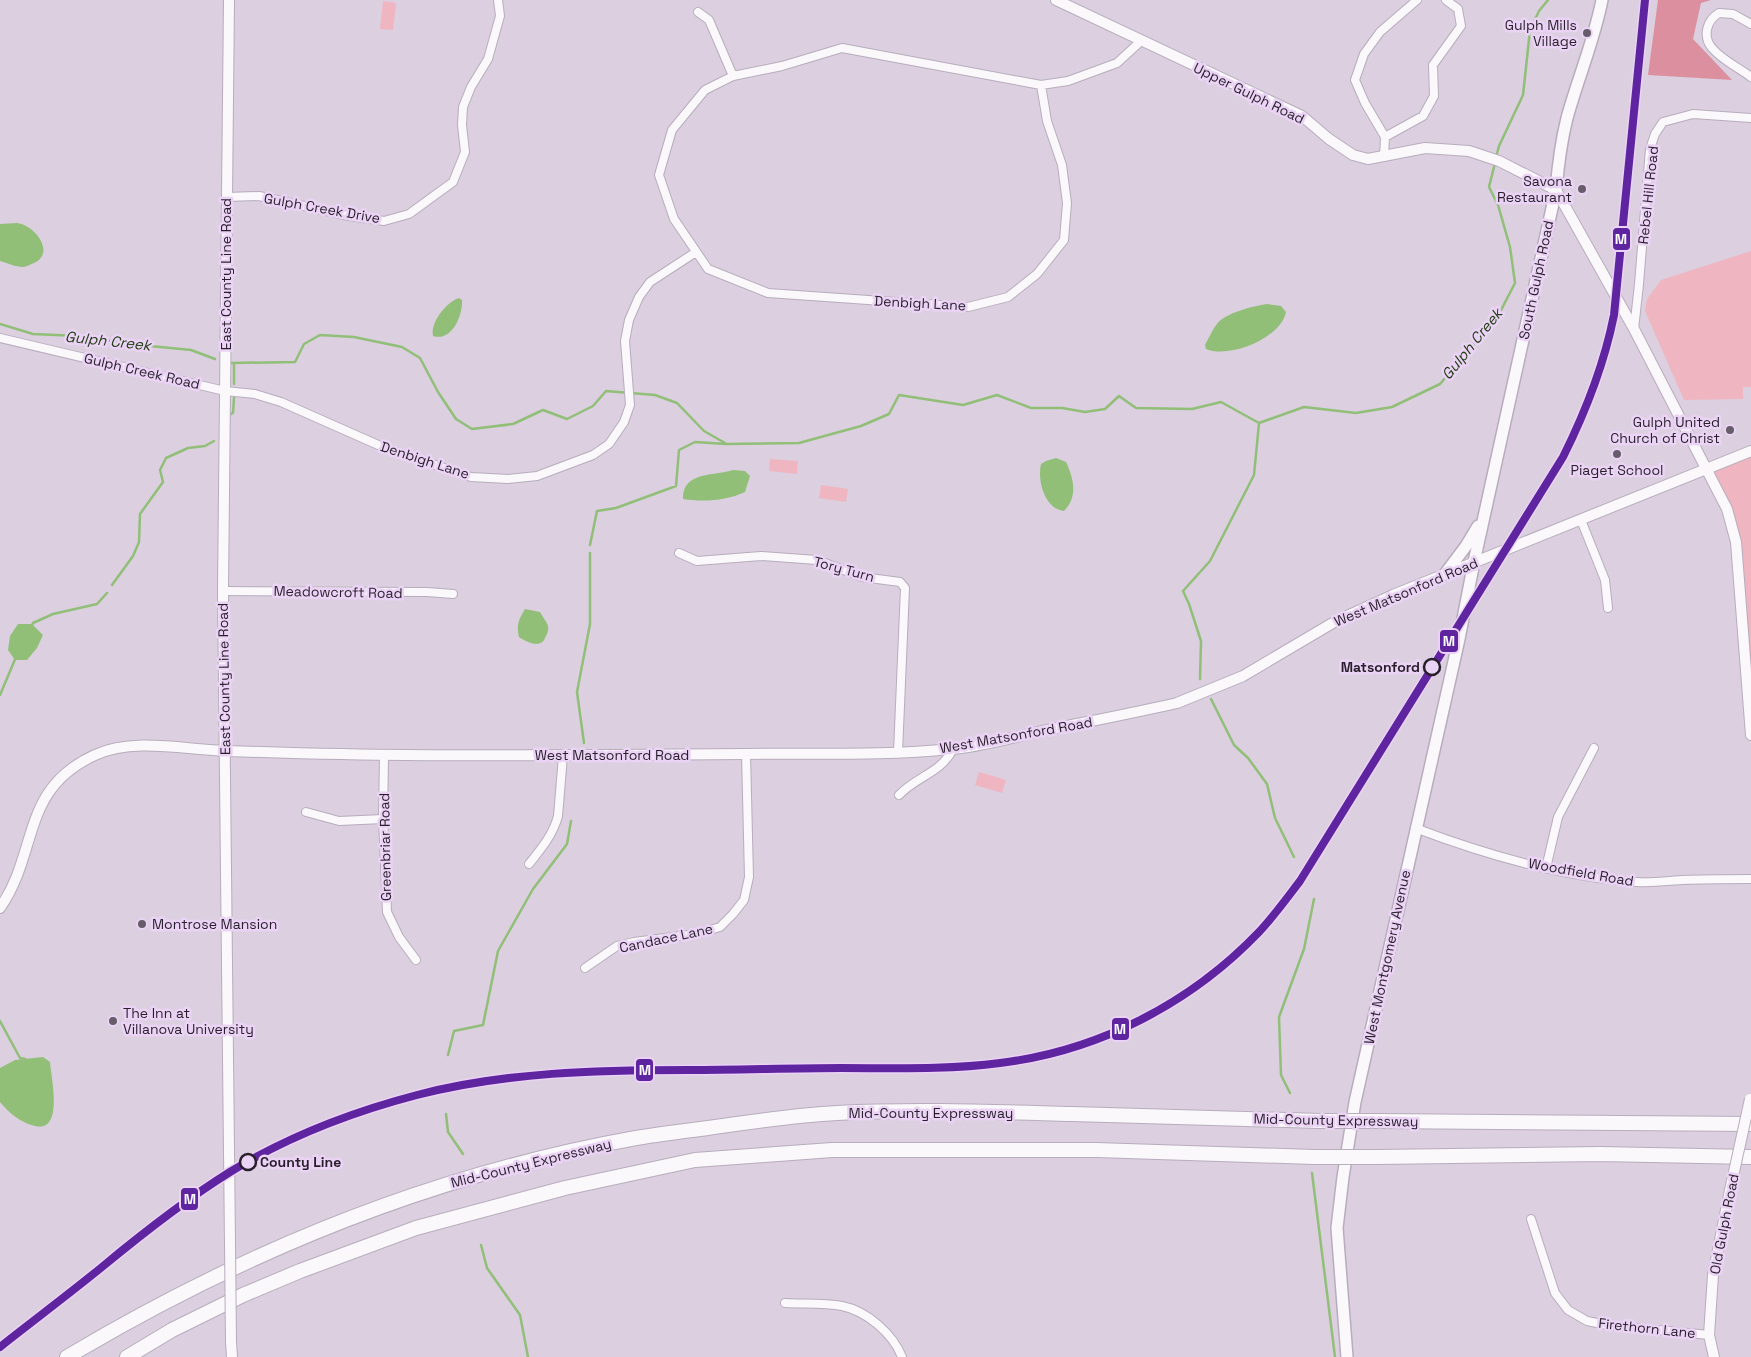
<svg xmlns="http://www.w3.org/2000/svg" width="1751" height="1357" font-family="'Space Grotesk',sans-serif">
	<rect width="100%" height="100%" fill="#dbcfe0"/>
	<path fill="#efb6c1" d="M383,1L396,3L393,30L380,29Z
		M1751,251V387H1743V399L1684,400L1645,311L1647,299L1661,280Z
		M1751,450V735L1736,542L1707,469Z
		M770,459L798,461L797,474L769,471Z
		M821,485L848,489L846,502L819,498Z
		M979,772L1006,780L1002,793L975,785Z"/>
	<path fill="#dc909f" d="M1658,0H1711L1701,3L1693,39L1732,80L1648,75Z"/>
	<path fill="#91bf78" d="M17,223C35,225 56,253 34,263C31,264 26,267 23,267C16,267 7,263 0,261V224Z
		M459,298L462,300C463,315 452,342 433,336C430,323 446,302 459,298Z
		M1267,304L1281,306L1286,312C1281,338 1230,359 1206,349L1205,345C1209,338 1212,330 1217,324C1225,313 1253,306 1267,304Z
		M1056,458L1066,462C1074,479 1078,497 1064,511C1045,509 1037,481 1041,464L1046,461Z
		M733,470L745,471L750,476L745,492C726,501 703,502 683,499C682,471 716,476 733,470Z
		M525,609L540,612C542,616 547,622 548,626C549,630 547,634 545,638C541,649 526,642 519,637C516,625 519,619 525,609Z
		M18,624H32L43,635L37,648L27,660H15L8,650L10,636Z
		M43,1057L50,1062C51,1077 64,1133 35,1126C21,1123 9,1113 0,1102V1068L15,1060Z"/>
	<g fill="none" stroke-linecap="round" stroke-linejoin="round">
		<path stroke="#91bf78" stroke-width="2.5" d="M1496,157L1499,146L1523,95L1530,30L1539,11L1548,0
			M0,324L33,334L79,336L130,344L191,350L215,359
			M230,363L295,362L304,344L320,335L354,337L402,347L420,358L438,392L456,419L472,429L513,424L543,410L567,419L593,406L606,391L655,395L677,403L704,431L725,443
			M234,364V384
			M231,414L233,413L234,398
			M590,545L597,511L616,508L676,486L679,450L695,442L726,444L799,443L861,426L889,414L899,395L963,405L997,395L1031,408H1062L1085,412L1105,409L1119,396L1136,408L1192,409L1221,402L1259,423L1304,407L1356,413L1392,407L1440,384L1498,316L1515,283L1510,247L1498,205L1489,187L1495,163
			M112,585L133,556L139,542L140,514L163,482L160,470L166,458L188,448L205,446L214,441
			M32,626L33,623L53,614L97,604L107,593
			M1200,679L1201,641L1189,604L1183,591L1210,561L1254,475L1259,423
			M0,695L16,657
			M1211,699L1234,745L1248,758L1267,784L1275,818L1294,857
			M584,743L577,692L590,624V553
			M0,1021L20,1058L25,1059
			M448,1055L454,1031L483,1025L498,951L533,889L567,844L571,821
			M1290,1093L1281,1075L1279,1017L1304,949L1314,899
			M446,1114L448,1132L463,1154
			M1312,1173L1335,1357
			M481,1245L487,1268L520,1315L528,1357"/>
		<defs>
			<path id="street" d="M1417,0L1380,32L1364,54L1355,80L1365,103L1385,137L1423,116L1434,96L1433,65L1461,26L1458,9L1446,0
				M698,12L709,20L733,76
				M1751,24L1733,14L1719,13C1707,20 1702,36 1712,48C1722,60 1739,68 1751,77
				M842,48L1041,85L1047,121L1062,165L1067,203L1064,240L1037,274L1008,297L968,307L768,293L708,269L674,219L659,175L672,130L705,90L733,76L782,66Z
				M1041,85L1068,81L1117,63L1141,41
				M1384,157L1385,137
				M226,197L259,196L349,216L384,221L409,214L453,182L465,152L462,125L463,107L471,87L488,59L500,16L498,0
				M1634,329L1639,284L1650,149L1655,134L1663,122L1693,114L1751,118
				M0,338L225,391L255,394L281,402L385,448L471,477L508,479L537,476L593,455L609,444L624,422L630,405L625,341L629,320L639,297L650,282L696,252
				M1581,520L1605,580L1608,608
				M679,553L697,561L761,556L817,560L862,577L900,582L905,588L898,752
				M223,591L427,592L453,594
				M384,755L383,819L387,912L399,937L416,960
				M899,795C917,776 941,773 953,749
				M306,812L339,821L383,819
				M1415,828C1486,855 1561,877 1637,882C1652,883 1667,881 1682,880C1705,879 1728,879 1751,879
				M529,864C541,849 553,835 558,816L563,756
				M1546,868L1558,817L1594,748
				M585,968L617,946L634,942L696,934L720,927L733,914L744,900L749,877L746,754
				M1531,1219L1555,1293L1568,1310L1587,1321L1607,1325L1709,1335
				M785,1303C803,1304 824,1303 842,1306C867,1311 893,1334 902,1357"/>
			<path id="secondary" d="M229,0L223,591L230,1244
				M1056,0L1302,116L1329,139L1353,155L1368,159L1425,148L1469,151L1499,161L1556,190L1634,329L1727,509L1736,542L1751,735
				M0,908C39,852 20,789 95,755C135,737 185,750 228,751C287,753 347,755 407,755C520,756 633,755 746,754C814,753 884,756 951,749C979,747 1006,739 1033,733C1081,723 1129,714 1177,703L1243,676L1336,621L1393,595L1751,451
				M231,1342L232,1357
				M1714,1357L1709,1335L1713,1275L1730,1190"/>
			<path id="primary" d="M1445,574L1466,546L1478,526
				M1347,1357L1337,1228L1343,1177L1355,1102L1459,639L1474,562L1556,190C1558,166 1561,142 1567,118C1578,78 1594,41 1602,0"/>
			<path id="highway" d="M1379,1121L1751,1124
				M1377,1157L1600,1154L1751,1157
				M67,1357C243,1252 434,1174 636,1138C660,1134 684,1131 708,1128C751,1122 794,1115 837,1113C916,1109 994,1112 1072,1114C1155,1117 1238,1119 1320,1121
				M127,1357L172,1330L243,1295L300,1271L416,1228L565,1188L695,1160L832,1150H1096L1314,1157"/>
		</defs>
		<use href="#street" stroke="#b7adbc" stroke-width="10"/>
		<use href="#secondary" stroke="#b7adbc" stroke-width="12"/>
		<use href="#primary" stroke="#b7adbc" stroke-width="14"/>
		<use href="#highway" stroke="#b7adbc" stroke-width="16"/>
		<use href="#street" stroke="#faf8fa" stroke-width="8"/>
		<use href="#secondary" stroke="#faf8fa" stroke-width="10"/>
		<use href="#primary" stroke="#faf8fa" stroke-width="11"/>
		<use href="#highway" stroke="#faf8fa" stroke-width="14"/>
		<defs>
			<path id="secondary-bridge" d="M1730,1190L1750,1099
				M230,1244L231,1342"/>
			<path id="highway-bridge" d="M1320,1121H1379
				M1314,1157H1377"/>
		</defs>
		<use href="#secondary-bridge" stroke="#b7adbc" stroke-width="12" stroke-linecap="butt"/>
		<use href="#highway-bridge" stroke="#b7adbc" stroke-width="16" stroke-linecap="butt"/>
		<use href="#secondary-bridge" stroke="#faf8fa" stroke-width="10"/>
		<use href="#highway-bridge" stroke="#faf8fa" stroke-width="14"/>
		<defs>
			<path id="rail-1" d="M0,1347C34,1320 69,1294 102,1267C143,1233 185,1200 230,1172C287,1137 352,1112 417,1095C505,1072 598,1070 689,1070C740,1070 791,1068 841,1068C894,1068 947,1070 1000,1063C1099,1051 1191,1003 1259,932C1274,916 1287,898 1300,881L1563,457C1586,411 1604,365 1614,315L1645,0"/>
		</defs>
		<use href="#rail-1" stroke="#ebd3f5" stroke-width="11"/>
		<use href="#rail-1" stroke="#5f249f" stroke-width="8"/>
	</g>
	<g fill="#675d6a" stroke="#ebd3f5" stroke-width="2">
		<circle cx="1587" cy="33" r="5"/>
		<circle cx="1582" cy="189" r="5"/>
		<circle cx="1730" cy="430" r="5"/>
		<circle cx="1617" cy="454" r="5"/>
		<circle cx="142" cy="924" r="5"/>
		<circle cx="113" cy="1021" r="5"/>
	</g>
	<g fill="#ebd3f5" stroke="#281f2b" stroke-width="2.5">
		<circle cx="1432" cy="667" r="8"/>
		<circle cx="248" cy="1162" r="8"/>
	</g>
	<g text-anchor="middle" stroke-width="5" stroke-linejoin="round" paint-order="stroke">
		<g font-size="14" fill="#281f2b" stroke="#ebd3f5" text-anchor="end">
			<text x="1577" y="30">Gulph Mills<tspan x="1577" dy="16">Village</tspan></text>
			<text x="1572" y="186">Savona<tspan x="1572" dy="16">Restaurant</tspan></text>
			<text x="1720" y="427">Gulph United<tspan x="1720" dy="16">Church of Christ</tspan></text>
			<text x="1617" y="475" text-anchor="middle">Piaget School</text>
			<text x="152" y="929" text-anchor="start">Montrose Mansion</text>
			<text x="123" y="1018" text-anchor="start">The Inn at<tspan x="123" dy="16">Villanova University</tspan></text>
		</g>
		<g font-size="14" fill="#281f2b" stroke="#ebd3f5">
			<text transform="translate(1249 93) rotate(26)" y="5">Upper Gulph Road</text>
			<text transform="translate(1648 195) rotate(-84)" y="5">Rebel Hill Road</text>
			<text transform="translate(322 208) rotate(10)" y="5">Gulph Creek Drive</text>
			<text transform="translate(226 274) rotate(-90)" y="5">East County Line Road</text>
			<text transform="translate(1536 280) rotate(-78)" y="5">South Gulph Road</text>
			<text transform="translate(920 303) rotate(3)" y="5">Denbigh Lane</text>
			<text transform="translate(142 371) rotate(13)" y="5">Gulph Creek Road</text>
			<text transform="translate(425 460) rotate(18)" y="5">Denbigh Lane</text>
			<text transform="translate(844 569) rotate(15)" y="5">Tory Turn</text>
			<text transform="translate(338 592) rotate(1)" y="5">Meadowcroft Road</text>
			<text transform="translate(1406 592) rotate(-23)" y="5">West Matsonford Road</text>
			<text transform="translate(224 679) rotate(-91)" y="5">East County Line Road</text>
			<text transform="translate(1016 735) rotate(-10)" y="5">West Matsonford Road</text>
			<text x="612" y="760">West Matsonford Road</text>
			<text transform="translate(385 847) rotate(-91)" y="5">Greenbriar Road</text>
			<text transform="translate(1581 872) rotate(10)" y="5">Woodfield Road</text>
			<text transform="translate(666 938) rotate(-12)" y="5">Candace Lane</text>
			<text transform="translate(1387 957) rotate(-78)" y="5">West Montgomery Avenue</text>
			<text x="931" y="1118">Mid-County Expressway</text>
			<text transform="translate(1336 1120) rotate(1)" y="5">Mid-County Expressway</text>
			<text transform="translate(531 1163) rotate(-14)" y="5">Mid-County Expressway</text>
			<text transform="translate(1724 1224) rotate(-79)" y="5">Old Gulph Road</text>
			<text transform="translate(1647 1328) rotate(6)" y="5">Firethorn Lane</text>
		</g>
		<g font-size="14" font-weight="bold" fill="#281f2b" stroke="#ebd3f5" text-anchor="end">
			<text x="1420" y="672">Matsonford</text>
			<text x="260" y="1167" text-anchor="start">County Line</text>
		</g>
		<g font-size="15" font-style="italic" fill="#233f14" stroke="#ebd3f5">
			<text transform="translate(108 341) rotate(6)" y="5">Gulph Creek</text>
			<text transform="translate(1472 344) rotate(-51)" y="5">Gulph Creek</text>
		</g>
	</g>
	<g stroke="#ebd3f5" stroke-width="2">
		<rect x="1612" y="227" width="19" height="24" rx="5" fill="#5f249f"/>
		<rect x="1439" y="629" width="20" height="24" rx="5" fill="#5f249f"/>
		<rect x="1111" y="1017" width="19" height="24" rx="5" fill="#5f249f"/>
		<rect x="635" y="1058" width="19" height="24" rx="5" fill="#5f249f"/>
		<rect x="180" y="1187" width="19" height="24" rx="5" fill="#5f249f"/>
	</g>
	<g font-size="14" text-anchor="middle" font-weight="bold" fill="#fff">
		<text x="1621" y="244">M</text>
		<text x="1449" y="646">M</text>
		<text x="1120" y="1034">M</text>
		<text x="645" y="1075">M</text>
		<text x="190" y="1204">M</text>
	</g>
</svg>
